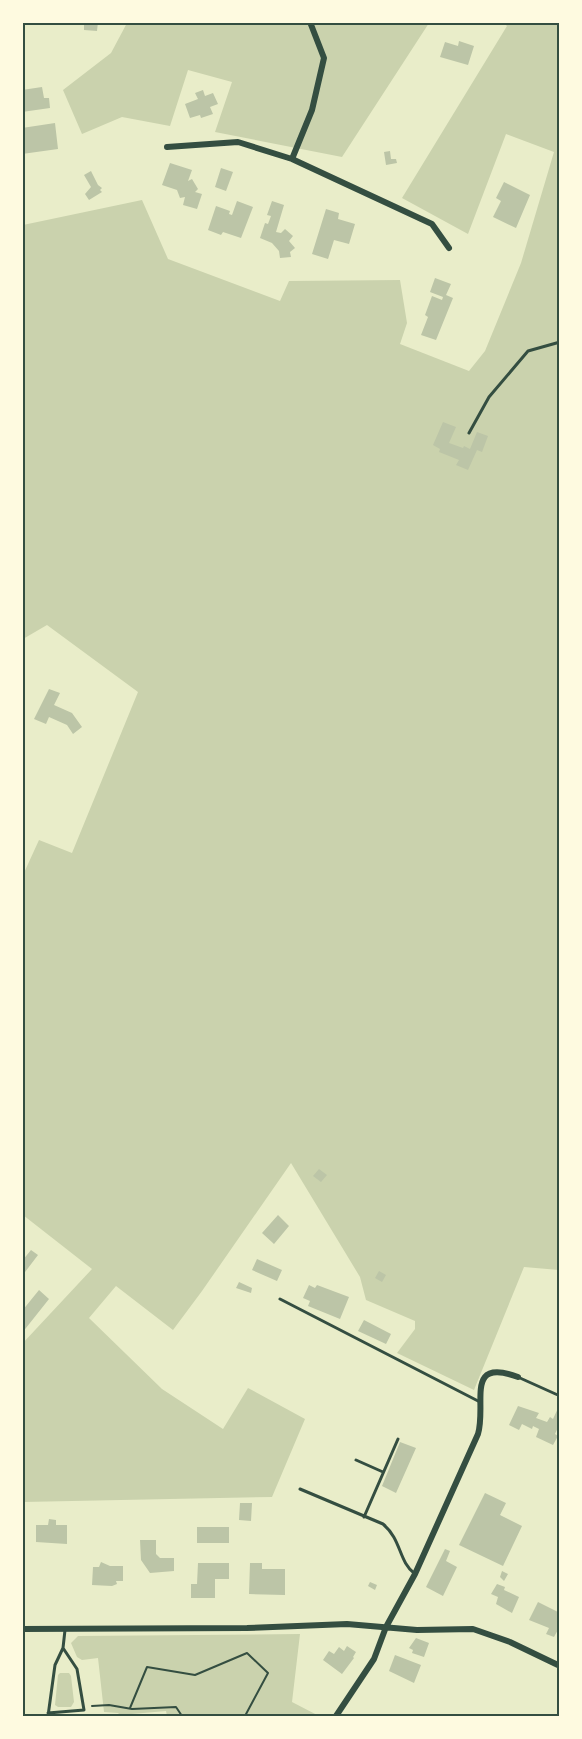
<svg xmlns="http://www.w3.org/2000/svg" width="582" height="1739" font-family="'DM Sans',sans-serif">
	<rect width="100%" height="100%" fill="#e9edc9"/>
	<path fill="#cad2ad" d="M127,23H429L342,157L215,132L232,82L188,70L170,126L122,117L82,134L63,90L111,53Z
		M504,23H559V1270L524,1267L474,1390L397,1353L415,1329V1321L366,1300L360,1277L291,1163L202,1291L173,1330L116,1286L89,1318L162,1389L223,1429L248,1388L305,1419L272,1497L23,1502L22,1344L92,1269L23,1215V875L39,840L72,853L138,692L47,625L23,639V225L142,200L168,259L280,301L289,281L400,280L407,323L400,344L469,371L485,351L521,263L554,152L506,134L468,234L402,198L507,26Z
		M300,1634L292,1702L319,1716H167L166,1711L120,1715L118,1713L104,1712L98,1658L82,1660L77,1657L71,1643L78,1636Z
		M60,1673H69L71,1676L74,1702L71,1707H58L55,1705L58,1675Z"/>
	<path fill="#bcc5a7" d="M84,22H98L97,31L84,30Z
		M459,41L474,46L468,65L440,57L445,42L458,46Z
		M42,87L44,98H49L50,108L22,112V90Z
		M203,90L205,96L213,93L218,104L210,107L213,114L201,118L200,115L190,118L185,104L198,99L195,93Z
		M55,123L58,149L22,154V128Z
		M390,151L391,159H396L397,163L386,165L384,152Z
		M170,163L192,170L188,181L192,179L198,189L195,192L202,194L197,209L183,205L185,197L180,198L177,190L162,185Z
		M221,168L233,172L226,191L215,187Z
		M91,171L98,185L102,188L100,190L102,192L89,200L85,194L91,187L84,175Z
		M504,182L530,195L516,228L493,217L501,201L496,198Z
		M237,201L253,207L241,238L223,232L221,235L208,230L216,206L230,211L229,214L232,215Z
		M272,201L284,205L276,232L281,233L285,229L293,236L289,241L295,248L290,252L291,257L280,258L279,251L272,243L260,238L265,223L268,224L271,216L267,215Z
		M326,209L339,213L338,219L355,224L349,244L334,240L328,259L312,254Z
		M435,278L451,284L446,295L453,298L436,340L421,335L428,317L425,315L432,296L442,300L443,297L430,292Z
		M443,422L456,427L449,443L463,448L464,446L470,449L477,432L488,436L482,452L477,450L468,470L456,465L459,460L439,452L440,449L433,445Z
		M49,689L60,693L54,705L72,713L82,727L73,734L67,725L49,717L46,724L34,719Z
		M319,1169L327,1175L321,1182L313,1176Z
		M278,1215L289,1226L274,1244L262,1233Z
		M31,1250L38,1255L22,1276V1261Z
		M257,1259L282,1270L277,1281L252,1270Z
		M379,1271L386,1275L382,1282L375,1278Z
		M239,1282L252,1288L251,1293L236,1288Z
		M309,1285L315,1288L317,1285L349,1297L340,1319L308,1306L310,1301L303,1298Z
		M39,1290L49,1299L22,1333V1311Z
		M364,1320L391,1334L386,1344L358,1331Z
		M560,1404V1423L555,1434L558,1436L553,1445L536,1437L539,1429L533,1426L532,1429L522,1424L519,1430L509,1425L518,1406L539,1413L536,1418L547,1422L550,1417L553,1419Z
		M400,1442L416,1448L396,1493L382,1486Z
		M485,1493L506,1503L500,1515L522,1526L503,1566L459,1545Z
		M240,1503H252L251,1521L239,1520Z
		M49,1519L56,1520V1525H67V1544L36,1542V1525H48Z
		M197,1527H229V1543H197Z
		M140,1540H156V1554L160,1558H174V1571L150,1573L141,1560Z
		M445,1549L450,1551L446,1561L457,1567L443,1596L426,1587Z
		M101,1562L110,1566H123V1581H116L117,1584L112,1586L92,1585L93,1567H99Z
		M198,1563H229V1579H215V1598H191V1584H197Z
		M250,1563H262V1569H285V1595L249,1594Z
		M502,1571L508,1574L504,1581L500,1577Z
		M370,1582L377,1585L375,1590L368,1586Z
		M497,1584L505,1587L504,1590L519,1597L512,1613L496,1604L498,1597L491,1594Z
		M538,1602L560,1613V1626L554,1637L546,1634L549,1628L529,1620Z
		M416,1638L429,1643L424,1657L412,1653L413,1650L409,1648Z
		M347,1646L356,1652L353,1657L354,1658L342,1674L323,1660L329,1651L334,1654L339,1647L344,1651Z
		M395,1655L421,1665L414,1683L389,1671Z"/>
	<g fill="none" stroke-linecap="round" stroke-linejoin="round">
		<path stroke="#344e41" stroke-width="2" d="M92,1706L109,1705L132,1709L176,1707L182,1716
			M130,1708L147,1667L195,1675L247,1653L268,1673L245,1716"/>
		<path stroke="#344e41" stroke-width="3" d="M469,433L489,397L528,351L560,342
			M280,1299L480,1402
			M520,1378L560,1396
			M356,1460L383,1472
			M300,1489L383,1524C402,1540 398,1561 415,1574
			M364,1517L398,1439
			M48,1713L84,1710L77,1669L63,1648
			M48,1716L55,1665L63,1648L65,1630"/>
		<path stroke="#344e41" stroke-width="6" d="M167,147L238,142L292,159L432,224L449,248
			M292,159L312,110L324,58L310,22
			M22,1629L247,1628L347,1624L417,1630L473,1629L510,1642L560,1666
			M336,1716L374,1659L386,1627L415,1574L478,1434C487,1404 464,1357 518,1377"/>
	</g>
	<rect width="582" height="1739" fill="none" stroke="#fefae0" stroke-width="48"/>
	<rect x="24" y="24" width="534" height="1691" fill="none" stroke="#344e41" stroke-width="2"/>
</svg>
